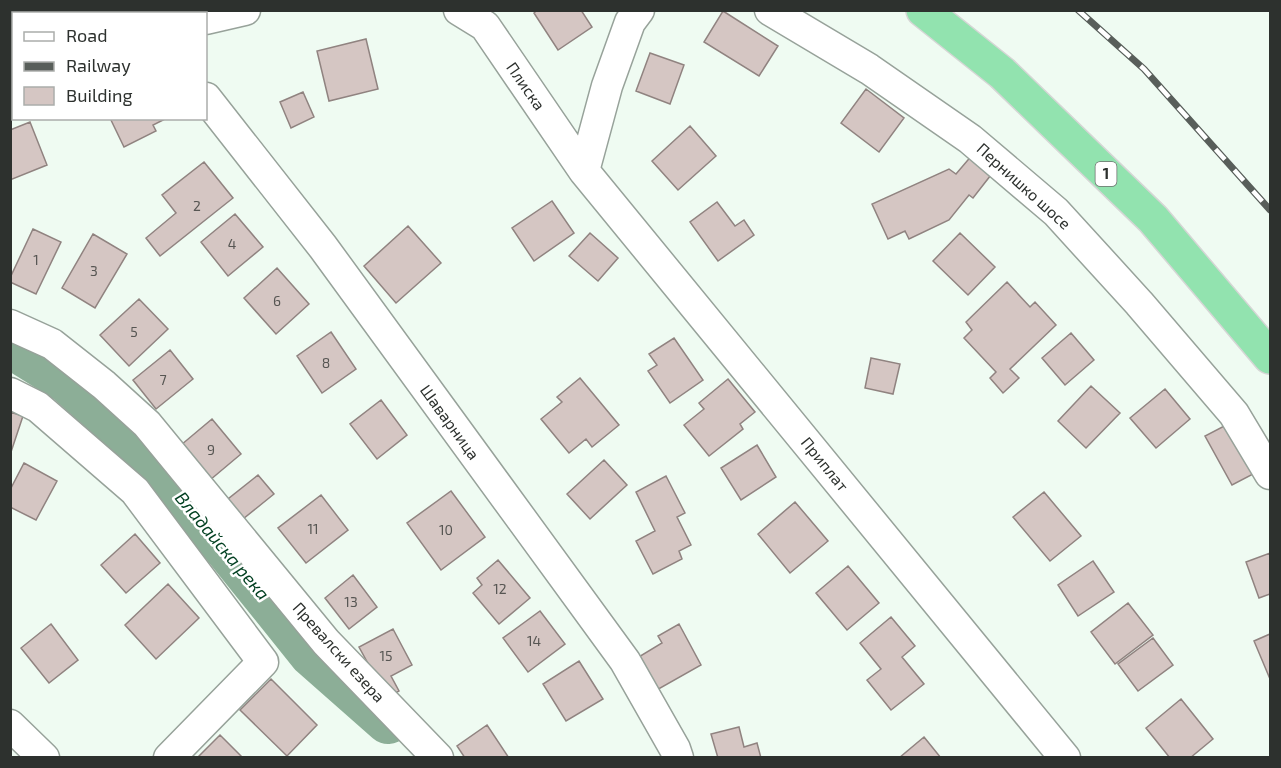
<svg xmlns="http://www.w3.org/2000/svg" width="1281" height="768" font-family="'Exo 2',sans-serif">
	<rect width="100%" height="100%" fill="#effbf2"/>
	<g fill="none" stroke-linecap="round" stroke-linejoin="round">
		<path stroke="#8cae97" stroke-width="46" d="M10,345L68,381L131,437L230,552L312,654L388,721"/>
	</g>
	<path fill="#d5c6c3" stroke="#908380" stroke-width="1.5" d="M537,10H581L592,27L558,50L534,13Z
		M723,11L778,46L759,76L704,42Z
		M366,39L378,89L329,101L317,51Z
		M650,53L684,65L670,104L636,91Z
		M866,89L904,118L879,152L841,123Z
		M303,92L314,117L291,128L280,102Z
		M110,118H167L153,125L156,131L124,147Z
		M30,122L47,165L10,180V130Z
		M690,126L716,156L678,190L652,161Z
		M973,154L994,171L973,198L969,195L949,220L909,239L905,231L888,239L872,204L949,169L956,174Z
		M204,162L233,198L160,256L146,238L176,213L162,195Z
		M552,201L574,233L534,261L512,228Z
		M717,202L735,226L744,220L754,235L718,261L690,222Z
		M235,214L263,247L228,276L201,242Z
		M408,226L441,263L396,303L364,266Z
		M33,229L61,242L36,294L10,282V278Z
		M590,233L618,258L598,281L569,256Z
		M960,233L995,267L968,295L933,261Z
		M93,234L127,254L95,308L62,288Z
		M277,268L309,304L276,334L244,298Z
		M1007,282L1030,307L1035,302L1056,325L1010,369L1019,378L1003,393L990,378L996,372L964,338L972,330L966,322Z
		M139,299L168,329L129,366L100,335Z
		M331,332L356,369L322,393L297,356Z
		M1071,333L1094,360L1065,385L1042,358Z
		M674,338L703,380L670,403L648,371L657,365L649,354Z
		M170,350L193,379L156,409L133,380Z
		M871,358L900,364L893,394L865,388Z
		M580,378L619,425L592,447L586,439L569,453L541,419L562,402L557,397Z
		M728,379L755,412L740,424L743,429L709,456L684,425L704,409L699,403Z
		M1091,386L1120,413L1086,448L1058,421Z
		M1165,389L1190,419L1156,448L1130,418Z
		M381,400L407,435L377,459L350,424Z
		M10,412L23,416L10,455Z
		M212,419L241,454L210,480L181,445Z
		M1230,423L1257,472L1232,485L1205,436Z
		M757,445L776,477L741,500L721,468Z
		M604,460L627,485L590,519L567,494Z
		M24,463L57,481L36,520L10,507V490Z
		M258,475L274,494L238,523L223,503Z
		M666,476L685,513L677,517L691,545L679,551L682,559L653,574L636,541L655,531L636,492Z
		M451,491L485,537L441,570L407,523Z
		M1044,492L1081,536L1050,561L1013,517Z
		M321,495L348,530L306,563L278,528Z
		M795,502L828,541L790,573L758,534Z
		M135,534L160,563L126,593L101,565Z
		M1270,553V594L1259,598L1246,562Z
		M498,560L530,598L499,624L473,593L482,585L477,578Z
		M1093,561L1114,592L1078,616L1058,585Z
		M848,566L879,603L847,630L816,593Z
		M353,575L377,607L349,629L325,598Z
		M168,584L199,618L156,659L125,625Z
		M1128,603L1153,635L1115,664L1091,632Z
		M540,611L565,644L528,672L503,638Z
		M891,617L915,646L902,657L924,684L891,710L867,680L881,669L860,643Z
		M51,624L78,660L49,683L21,648Z
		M679,624L701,665L655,691L637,658L662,643L658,636Z
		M393,629L412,665L391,676L399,691L387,698L359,647Z
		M1270,634V679L1254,641Z
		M1153,638L1173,665L1138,691L1118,664Z
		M579,661L603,699L566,721L543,684Z
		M271,679L317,725L287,756L240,710Z
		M1181,699L1213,739L1190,758H1170L1146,728Z
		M487,725L509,758H465L457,746Z
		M739,727L744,747L757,743L761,758H718L711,734Z
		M220,735L243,758H197Z
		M924,737L941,758H899Z"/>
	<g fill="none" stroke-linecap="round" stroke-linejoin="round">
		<defs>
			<path id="minor" d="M459,10L485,26L584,171L1065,758
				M770,10L869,69L970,139L1056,212L1139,303L1234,414L1270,474
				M206,19L245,10
				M10,85L14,84
				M206,98L323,247L625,661L675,749L678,758
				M584,171L607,86L630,22L639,10
				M10,325L52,344L104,385L147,424L326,642L438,758
				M10,393L38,407L135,491L263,662L169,758
				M10,725L44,758"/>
			<path id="highway" d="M923,10L1002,73L1153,219L1270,357"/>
		</defs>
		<use href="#minor" stroke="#97a29a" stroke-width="33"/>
		<use href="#highway" stroke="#d5d6d5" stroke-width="36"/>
		<use href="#minor" stroke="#fff" stroke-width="30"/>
		<use href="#highway" stroke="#92e3af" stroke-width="33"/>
		<defs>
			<path id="rail" d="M1078,10L1144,69L1270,210"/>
		</defs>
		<use href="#rail" stroke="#585e5a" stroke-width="7"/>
		<use href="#rail" stroke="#fff" stroke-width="4.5" stroke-dasharray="14" stroke-linecap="butt"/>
	</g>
	<g text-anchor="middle" stroke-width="5" stroke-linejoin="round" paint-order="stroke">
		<g font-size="14" fill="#575653">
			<text x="197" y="211">2</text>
			<text x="232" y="249">4</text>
			<text x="36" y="265">1</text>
			<text x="94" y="276">3</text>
			<text x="277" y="306">6</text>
			<text x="134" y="337">5</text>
			<text x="326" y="368">8</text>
			<text x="163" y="385">7</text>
			<text x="211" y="455">9</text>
			<text x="313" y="534">11</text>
			<text x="446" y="535">10</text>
			<text x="500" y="594">12</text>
			<text x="351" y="607">13</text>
			<text x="534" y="646">14</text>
			<text x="386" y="661">15</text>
		</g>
		<rect fill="#fff" stroke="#6c6f6d" stroke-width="1.5" x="1095.5" y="162" width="21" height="24" rx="4.5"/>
		<g font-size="15" font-weight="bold" fill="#2d312e">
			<text x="1106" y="179">1</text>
		</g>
		<g font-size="16" fill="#2d312e" stroke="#fff">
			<text transform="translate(526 86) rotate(55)" y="6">Плиска</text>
			<text transform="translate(1024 186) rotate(42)" y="6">Пернишко шосе</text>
			<text transform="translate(450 422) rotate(54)" y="6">Шаварница</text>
			<text transform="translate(825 464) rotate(51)" y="6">Приплат</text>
			<text transform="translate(339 652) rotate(48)" y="6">Превалски езера</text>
		</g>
		<g font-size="18" font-style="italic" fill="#003f20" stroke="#fff">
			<text transform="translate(222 546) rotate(50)" y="6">Владайска река</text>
		</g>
	</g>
	<rect width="1281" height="768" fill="none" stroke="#2d312e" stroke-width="24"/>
	<rect x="12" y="12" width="195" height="108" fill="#ffffff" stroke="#abadab" stroke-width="1.5"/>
	<rect x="24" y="32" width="30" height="9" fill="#ffffff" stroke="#abadab" stroke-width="1.5"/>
	<text x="66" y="42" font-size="18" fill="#2d312e">Road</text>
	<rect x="24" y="62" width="30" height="9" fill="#585e5a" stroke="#abadab" stroke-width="1.5"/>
	<text x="66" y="72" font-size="18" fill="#2d312e">Railway</text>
	<rect x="24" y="87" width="30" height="18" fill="#d5c6c3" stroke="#abadab" stroke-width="1.5"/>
	<text x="66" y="102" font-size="18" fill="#2d312e">Building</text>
</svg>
